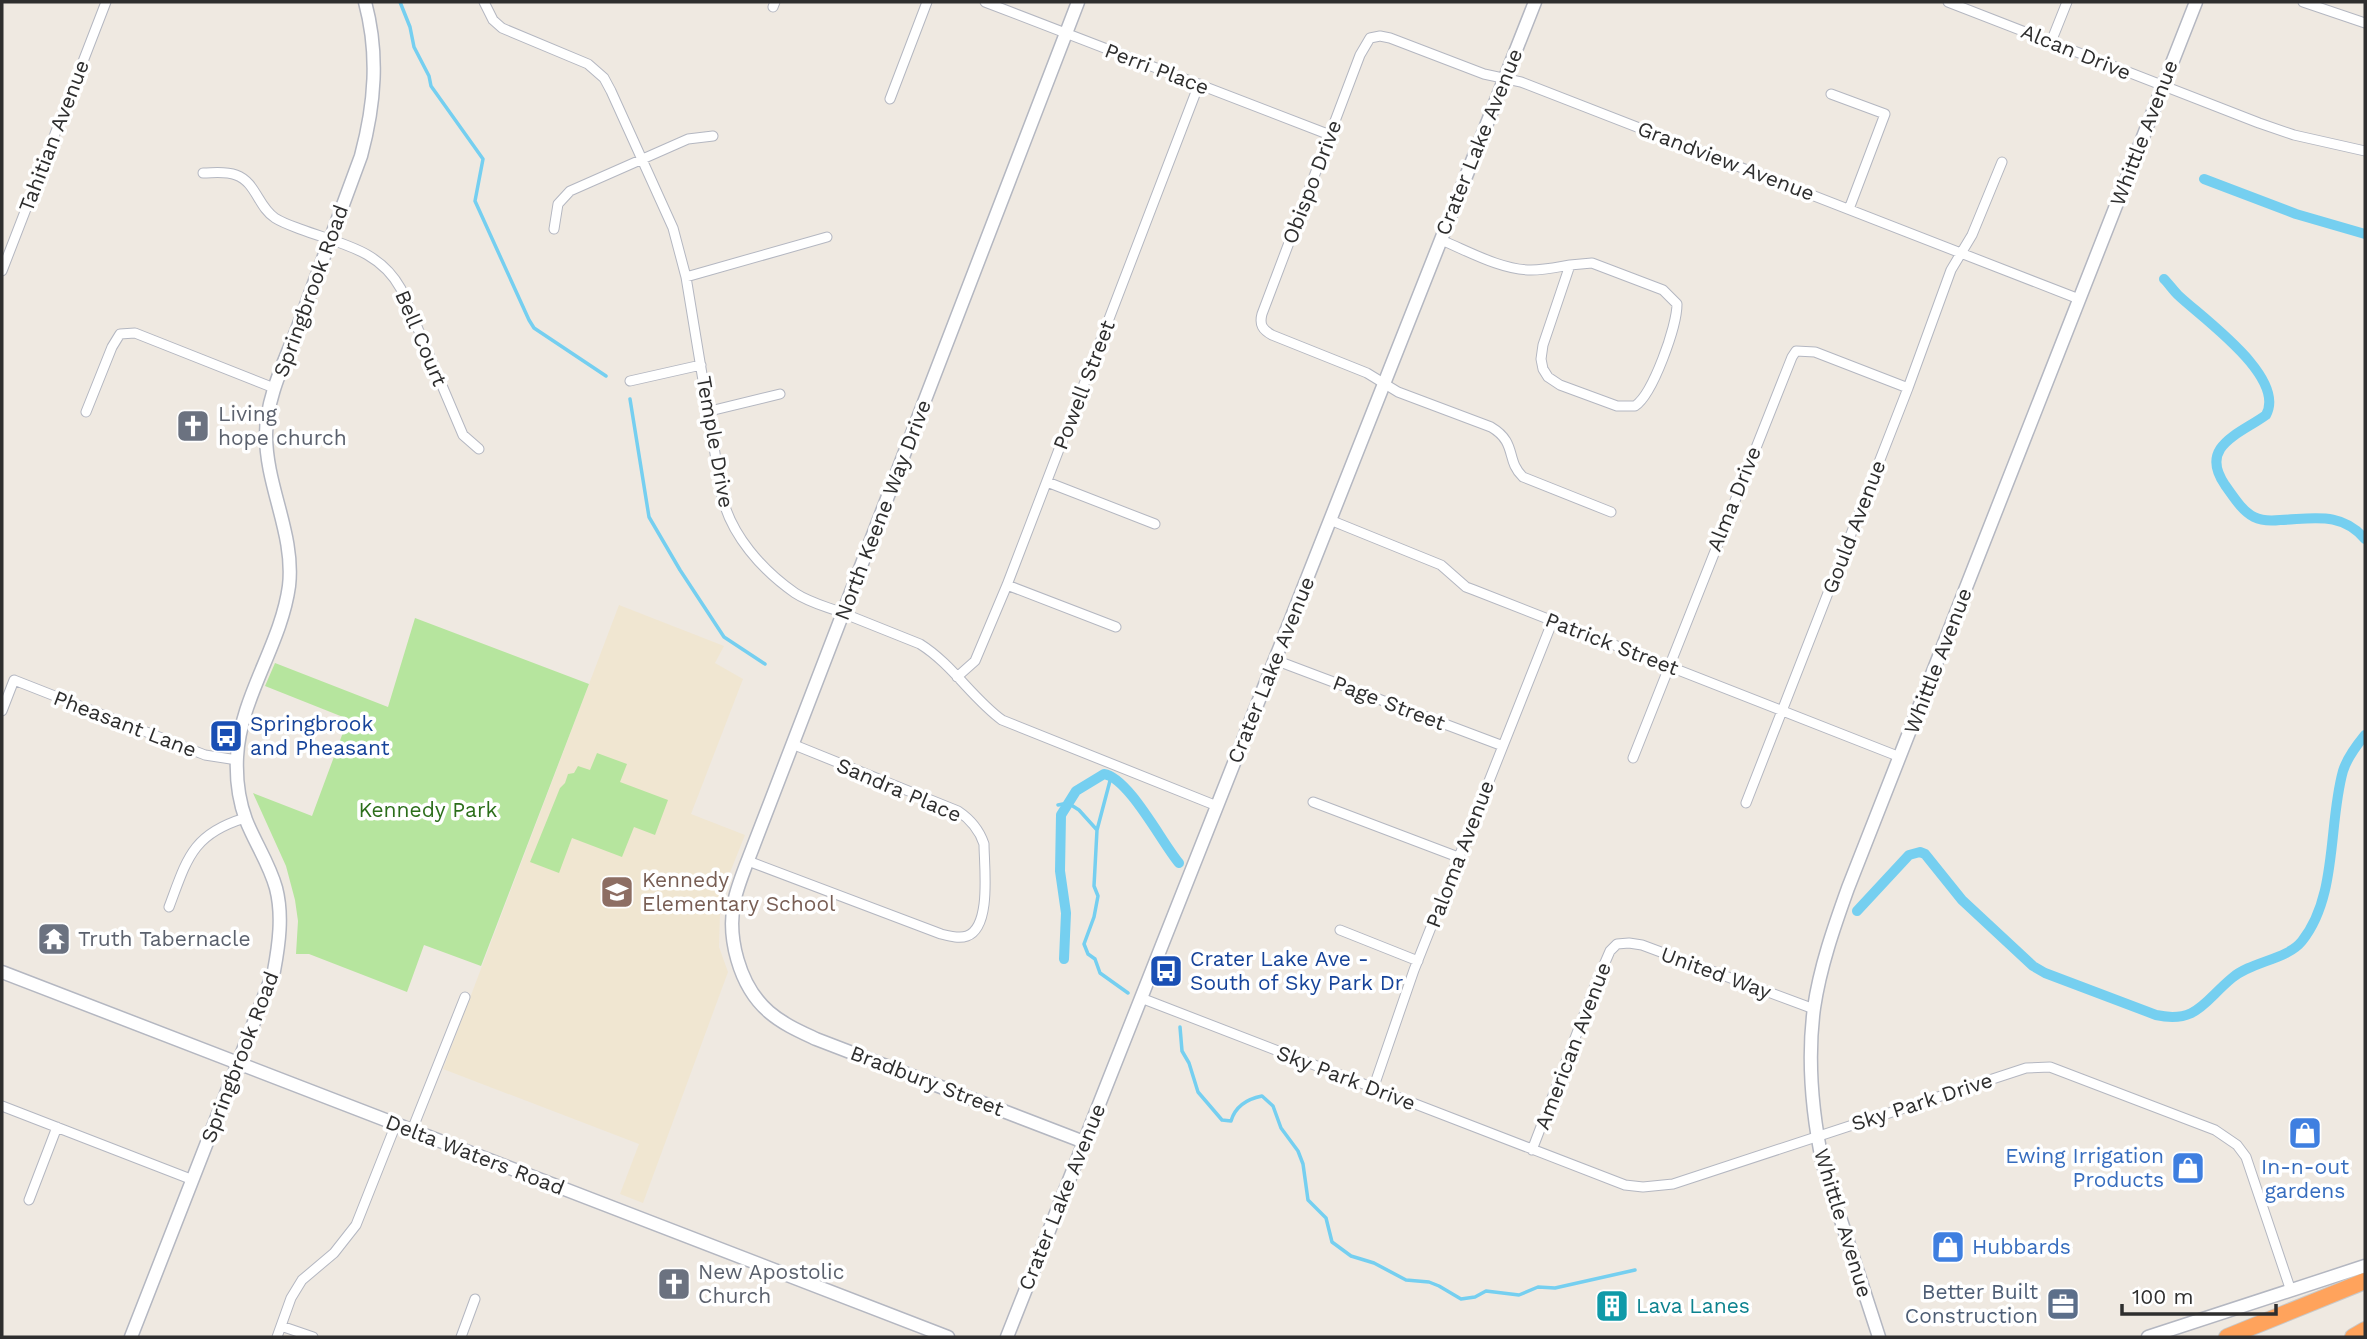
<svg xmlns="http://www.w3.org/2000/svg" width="2367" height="1339" font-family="'Work Sans',sans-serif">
	<rect width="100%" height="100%" fill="#efe9e1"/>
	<path fill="#f0e6d1" d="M619,605L724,646L715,663L743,679L691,814L745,835L727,880L720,912L719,947L728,972L643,1203L620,1194L639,1144L443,1069Z"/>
	<path fill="#b6e59e" d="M415,618L589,684L481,966L424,945L407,992L309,954H296L298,921L295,900L286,866L253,793L312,816L348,719L265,686L275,663L388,707Z
		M597,753L627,764L620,782L668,800L655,835L634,827L622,857L572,838L559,873L530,862L560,788L565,783L568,774L574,773L578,766L590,770Z"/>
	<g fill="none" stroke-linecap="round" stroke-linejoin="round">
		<path stroke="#75cff0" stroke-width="3.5" d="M400,2L410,27L414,47L429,76L431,86L483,159L475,201L529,320L534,328L606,376
			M630,399L649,517L680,570L724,637L765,664
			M1058,805L1068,803L1079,810L1097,830L1094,886L1098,896L1094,917L1084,944L1088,954L1095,959L1100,973L1128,993
			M1097,830L1111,777
			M1180,1027L1182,1051L1189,1063L1198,1092L1222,1120L1231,1121C1235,1107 1247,1099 1262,1096L1273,1106L1281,1128L1298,1151L1303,1164L1308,1200L1326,1218L1332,1242L1351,1256L1374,1263L1406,1280L1429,1282L1439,1286L1461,1299L1475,1297L1486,1291L1519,1295L1538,1287L1555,1288L1635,1270"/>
		<path stroke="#75cff0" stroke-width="10" d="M2204,179L2296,214L2365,234
			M2164,279C2169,284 2173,290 2178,295C2202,318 2287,377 2266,415C2240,434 2198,446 2225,485C2233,496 2242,511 2254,517C2262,521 2271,521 2280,520C2313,519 2341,511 2365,539
			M1857,911L1909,855L1920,852L1925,854L1962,900L2033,966L2045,973L2156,1015C2197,1024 2204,1001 2232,978C2252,961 2287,960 2302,941C2338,896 2328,824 2343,771C2347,758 2356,746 2365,735
			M1064,959L1066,913L1060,871L1061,815L1076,791L1104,774C1129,778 1162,843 1179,863"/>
		<defs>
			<path id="street" d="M484,2L493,20L502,28L588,64L604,78L611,91L673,228L686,277L722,496C731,535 762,570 795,593C810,603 828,607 845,614C870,624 895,634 920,644C952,664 972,698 1002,720L1217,806
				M985,2L1330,135
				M1948,2L2259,123L2294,135L2365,151
				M2303,2L2365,23
				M773,7L775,2
				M2051,42L2067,2
				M1831,94L1885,114L1849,209
				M890,99L927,2
				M203,173C214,173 225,171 236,175C256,182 258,207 275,218C283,223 292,226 300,229C340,244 379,249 401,289L463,435L479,449
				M554,229L558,204L570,191L688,139L713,136
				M1441,240C1468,251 1501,270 1531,270C1544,270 1558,267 1570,265
				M1592,263L1663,290L1677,304C1677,326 1653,394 1635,406H1617L1560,385L1548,377L1543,369L1541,359L1543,345L1570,265Z
				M2,271L106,2
				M686,277L827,237
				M630,381L701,365
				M710,411L780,394
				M86,412L112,347L120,334L135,333L274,388
				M1047,482L1155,524
				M1611,512L1523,477C1505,460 1518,443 1491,427L1398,392L1367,373L1272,335C1263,330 1259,325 1262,314L1360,55L1370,38L1380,36L1390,38L1484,74L1521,82L2079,299
				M1330,520L1441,565L1466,587L1474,590L1900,757
				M1007,585L1116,627
				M1275,660L1503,746
				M957,677L975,661L1007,585L1199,84
				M2,711L14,680L205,755L237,760
				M1633,758L1792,357L1796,351L1815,352L1908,388
				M1313,802L1458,857
				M1746,803L1908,388L1951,270L1972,235L2002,162
				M748,861L941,934C949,936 959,939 967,936C992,927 984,866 984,844C979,829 970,819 958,811L792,744
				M169,907C187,859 192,834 245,818
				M1340,930L1418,961
				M1141,998L1625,1185L1643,1187L1673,1184L2026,1068L2050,1067L2215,1130L2237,1145L2246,1157L2291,1291
				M1373,1089L1414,970L1553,620
				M2,1106L193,1180
				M412,1130L465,997
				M1532,1150L1597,981L1610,951L1617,944L1629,943L1642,945L1814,1009
				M29,1200L57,1127
				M281,1326L313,1337
				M277,1337L291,1298L302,1280L334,1253L356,1225L396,1124
				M461,1337L475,1299"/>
			<path id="secondary" d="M1078,2L753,847C747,863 739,881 735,898C726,936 739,986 769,1012C783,1024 799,1031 816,1039L1084,1142
				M2,972L948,1337
				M131,1337L274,971C279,944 283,915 276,888C269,863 255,843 246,820C239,801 236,778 237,757C240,697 281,645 289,586C295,534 266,487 266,435C266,397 286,359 299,324C320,268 340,212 361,156C375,104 379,54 365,2
				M1007,1337L1535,2
				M1879,1337L1823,1165C1812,1113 1807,1060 1814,1008C1820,967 1834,927 1848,888L2196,2
				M2148,1337L2365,1266"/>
			<path id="highway" d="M2227,1337L2365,1281
				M2353,1337L2365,1330"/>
		</defs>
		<use href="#street" stroke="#b4b7c1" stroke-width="11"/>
		<use href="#secondary" stroke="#b4b7c1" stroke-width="15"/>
		<use href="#highway" stroke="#c9c9c9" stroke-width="18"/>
		<use href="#street" stroke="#fff" stroke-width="9"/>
		<use href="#secondary" stroke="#fff" stroke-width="12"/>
		<use href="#highway" stroke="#ffa35c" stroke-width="16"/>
	</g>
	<defs>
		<symbol id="church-square" viewBox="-11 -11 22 22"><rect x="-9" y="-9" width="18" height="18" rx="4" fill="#6b7280" stroke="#fff"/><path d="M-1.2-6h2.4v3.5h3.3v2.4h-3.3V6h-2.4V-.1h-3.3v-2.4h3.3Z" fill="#fff"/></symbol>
		<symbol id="bus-square" viewBox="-11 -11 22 22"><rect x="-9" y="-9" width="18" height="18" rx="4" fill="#1a4fb4" stroke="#fff"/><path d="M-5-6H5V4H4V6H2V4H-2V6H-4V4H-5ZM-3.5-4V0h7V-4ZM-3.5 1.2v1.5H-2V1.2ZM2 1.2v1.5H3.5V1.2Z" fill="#fff"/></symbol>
		<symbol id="school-square" viewBox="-11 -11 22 22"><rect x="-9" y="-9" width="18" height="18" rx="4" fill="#8d6e63" stroke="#fff"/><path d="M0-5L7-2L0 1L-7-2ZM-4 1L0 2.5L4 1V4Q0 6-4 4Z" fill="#fff"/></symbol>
		<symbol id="temple-square" viewBox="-11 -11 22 22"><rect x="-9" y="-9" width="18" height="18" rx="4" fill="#6b7280" stroke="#fff"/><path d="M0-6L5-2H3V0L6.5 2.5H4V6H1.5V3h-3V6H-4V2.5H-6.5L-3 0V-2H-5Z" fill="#fff"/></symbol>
		<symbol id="shop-square" viewBox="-11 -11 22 22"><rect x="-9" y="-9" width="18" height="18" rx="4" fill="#3f7fe0" stroke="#fff"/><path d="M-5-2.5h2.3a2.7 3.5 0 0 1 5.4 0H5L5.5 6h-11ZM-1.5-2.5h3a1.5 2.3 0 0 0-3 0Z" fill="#fff"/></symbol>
		<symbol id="office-square" viewBox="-11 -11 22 22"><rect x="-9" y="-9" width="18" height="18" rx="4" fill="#5c6f8a" stroke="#fff"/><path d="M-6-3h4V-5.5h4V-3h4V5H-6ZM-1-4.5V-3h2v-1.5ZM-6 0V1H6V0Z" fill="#fff"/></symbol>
		<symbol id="building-square" viewBox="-11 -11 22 22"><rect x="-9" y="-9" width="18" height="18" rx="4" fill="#0f9aa8" stroke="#fff"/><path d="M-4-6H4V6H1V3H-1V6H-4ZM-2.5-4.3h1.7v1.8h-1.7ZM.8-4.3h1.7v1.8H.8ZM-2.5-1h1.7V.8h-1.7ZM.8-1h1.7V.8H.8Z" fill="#fff"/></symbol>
	</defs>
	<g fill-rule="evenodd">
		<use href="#church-square" x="174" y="407" width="38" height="38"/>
		<use href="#bus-square" x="207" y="717" width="38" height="38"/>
		<use href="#school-square" x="598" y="873" width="38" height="38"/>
		<use href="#temple-square" x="35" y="920" width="38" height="38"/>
		<use href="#bus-square" x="1147" y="952" width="38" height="38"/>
		<use href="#shop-square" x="2286" y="1114" width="38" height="38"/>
		<use href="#shop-square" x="2169" y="1149" width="38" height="38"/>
		<use href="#shop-square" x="1929" y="1228" width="38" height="38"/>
		<use href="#church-square" x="655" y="1265" width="38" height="38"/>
		<use href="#office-square" x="2044" y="1285" width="38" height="38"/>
		<use href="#building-square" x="1593" y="1287" width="38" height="38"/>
	</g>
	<g text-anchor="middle" stroke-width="7" stroke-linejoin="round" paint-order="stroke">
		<g font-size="21" fill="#2e2e2e" stroke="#fff">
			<text transform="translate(2076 52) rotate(22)" y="7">Alcan Drive</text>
			<text transform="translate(1157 69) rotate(21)" y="7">Perri Place</text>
			<text transform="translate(2144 133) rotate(-69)" y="7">Whittle Avenue</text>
			<text transform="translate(54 136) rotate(-69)" y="7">Tahitian Avenue</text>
			<text transform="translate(1479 142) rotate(-68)" y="7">Crater Lake Avenue</text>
			<text transform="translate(1726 161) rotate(21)" y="7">Grandview Avenue</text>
			<text transform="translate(1312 182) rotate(-69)" y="7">Obispo Drive</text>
			<text transform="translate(311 291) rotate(-70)" y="7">Springbrook Road</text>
			<text transform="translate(421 338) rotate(67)" y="7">Bell Court</text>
			<text transform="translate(1084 385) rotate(-69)" y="7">Powell Street</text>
			<text transform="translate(715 442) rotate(80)" y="7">Temple Drive</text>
			<text transform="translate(1734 499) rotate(-68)" y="7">Alma Drive</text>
			<text transform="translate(883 510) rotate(-69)" y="7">North Keene Way Drive</text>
			<text transform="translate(1854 527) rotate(-69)" y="7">Gould Avenue</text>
			<text transform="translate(1612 644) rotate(21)" y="7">Patrick Street</text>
			<text transform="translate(1938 661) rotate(-69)" y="7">Whittle Avenue</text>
			<text transform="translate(1271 670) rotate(-68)" y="7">Crater Lake Avenue</text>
			<text transform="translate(1389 703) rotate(21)" y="7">Page Street</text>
			<text transform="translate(125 724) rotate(21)" y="7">Pheasant Lane</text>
			<text transform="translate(899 790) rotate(23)" y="7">Sandra Place</text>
			<text transform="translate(1460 854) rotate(-69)" y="7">Paloma Avenue</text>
			<text transform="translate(1716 973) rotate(20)" y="7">United Way</text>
			<text transform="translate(1573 1046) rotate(-69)" y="7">American Avenue</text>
			<text transform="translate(240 1057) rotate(-69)" y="7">Springbrook Road</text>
			<text transform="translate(1346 1078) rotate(21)" y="7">Sky Park Drive</text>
			<text transform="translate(927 1081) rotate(21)" y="7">Bradbury Street</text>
			<text transform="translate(1922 1102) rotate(-18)" y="7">Sky Park Drive</text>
			<text transform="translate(475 1155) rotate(21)" y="7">Delta Waters Road</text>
			<text transform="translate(1062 1197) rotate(-68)" y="7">Crater Lake Avenue</text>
			<text transform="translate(1843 1223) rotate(73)" y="7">Whittle Avenue</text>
		</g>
		<g font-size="21" fill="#5b616d" stroke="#fff" text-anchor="start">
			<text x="218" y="421">Living<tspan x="218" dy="24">hope church</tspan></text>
			<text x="78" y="946">Truth Tabernacle</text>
			<text x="698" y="1279">New Apostolic<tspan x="698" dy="24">Church</tspan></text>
		</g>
		<g font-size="21" fill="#164399" stroke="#fff" text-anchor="start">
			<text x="250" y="731">Springbrook<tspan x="250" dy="24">and Pheasant</tspan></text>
			<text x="1190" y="966">Crater Lake Ave -<tspan x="1190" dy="24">South of Sky Park Dr</tspan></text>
		</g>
		<g font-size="21" fill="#2c6e1b" stroke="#fff">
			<text x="428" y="817">Kennedy Park</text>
		</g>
		<g font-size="21" fill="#785e54" stroke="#fff" text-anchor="start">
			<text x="642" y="887">Kennedy<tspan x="642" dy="24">Elementary School</tspan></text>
		</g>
		<g font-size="21" fill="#366cbe" stroke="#fff" text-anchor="end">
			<text x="2164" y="1163">Ewing Irrigation<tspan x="2164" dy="24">Products</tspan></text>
			<text x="2305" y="1174" text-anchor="middle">In-n-out<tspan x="2305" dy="24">gardens</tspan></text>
			<text x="1972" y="1254" text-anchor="start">Hubbards</text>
		</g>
		<g font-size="21" fill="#4e5e75" stroke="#fff" text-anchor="end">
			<text x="2038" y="1299">Better Built<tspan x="2038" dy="24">Construction</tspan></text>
		</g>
		<g font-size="21" fill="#0d838f" stroke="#fff" text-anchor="start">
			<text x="1636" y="1313">Lava Lanes</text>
		</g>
	</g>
	<rect width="2367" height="1339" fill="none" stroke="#2e2e2e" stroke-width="7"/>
	<path d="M2122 1304v10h154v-10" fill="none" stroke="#2e2e2e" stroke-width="3.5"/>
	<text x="2132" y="1304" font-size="21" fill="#2e2e2e" stroke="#ffffff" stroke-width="5" paint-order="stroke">100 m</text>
</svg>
